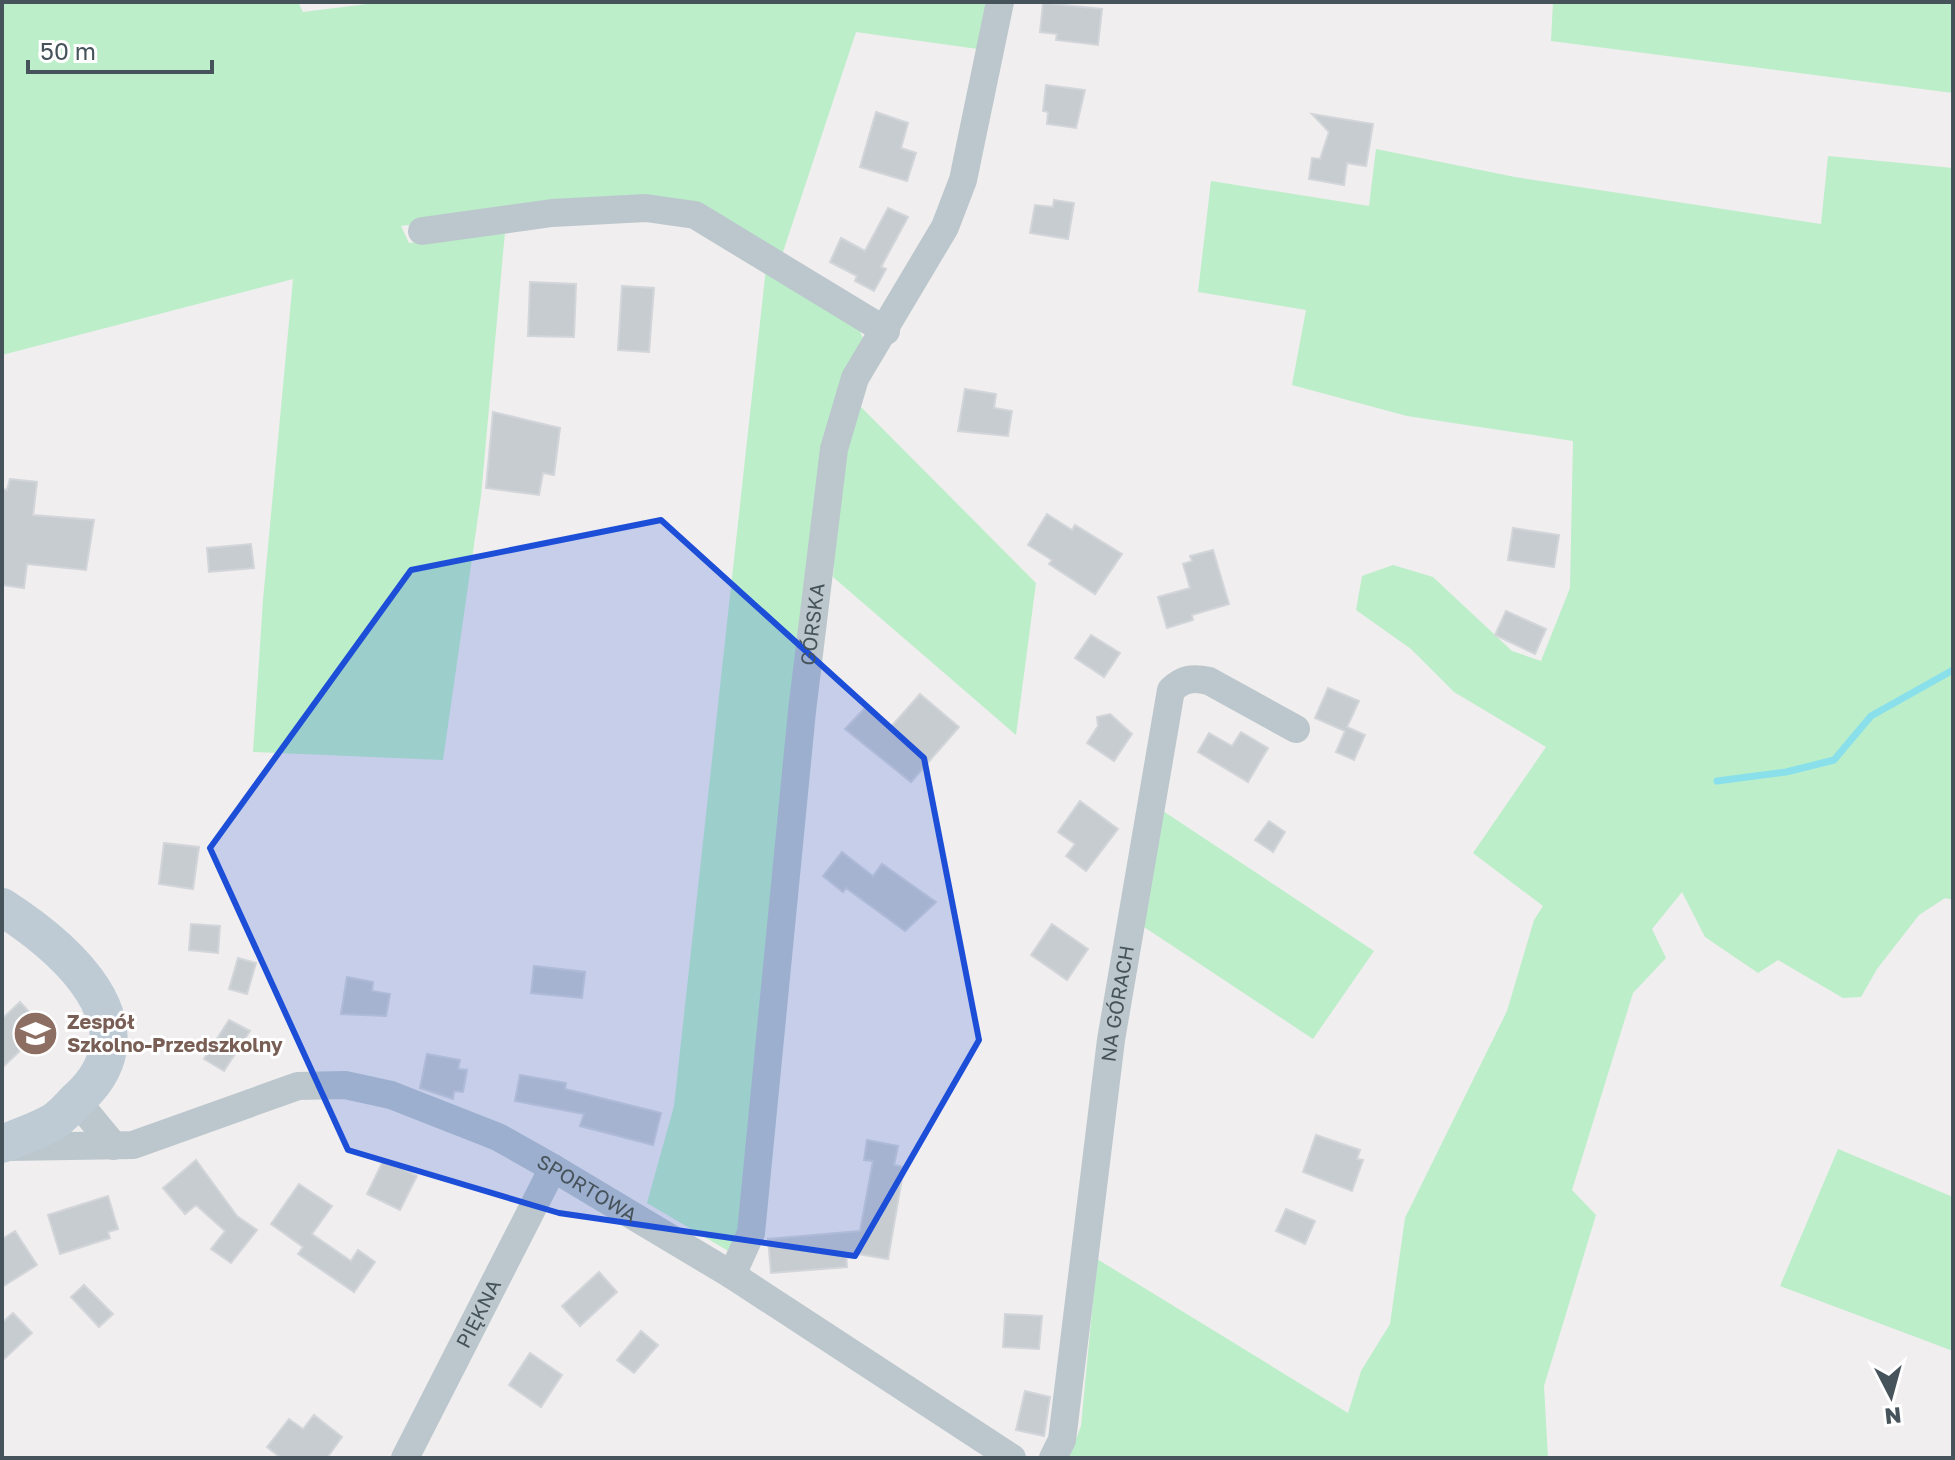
<svg xmlns="http://www.w3.org/2000/svg" width="1955" height="1460" font-family="'Golos Text',sans-serif">
	<rect width="100%" height="100%" fill="#f0eeee"/>
	<path fill="#bceeca" d="M2,2H298L303,12L383,2H991L978,49L856,32L781,258L683,204L527,209L401,226L409,243L505,232L481,496L443,760L253,752L263,600L293,279L2,355Z
		M1553,2H1953V93L1551,41Z
		M1376,149L1515,177L1821,224L1828,156L1953,168V900L1945,898L1919,915L1877,969L1861,997L1843,998L1778,960L1758,973L1705,937L1682,892L1652,929L1666,958L1633,993L1572,1190L1596,1215L1544,1386L1548,1458H1069L1081,1426L1097,1259L1348,1413L1361,1371L1390,1324L1405,1218L1507,1011L1534,920L1543,906L1473,853L1546,747L1454,692L1411,649L1356,610L1362,576L1393,565L1433,577L1512,651L1541,661L1570,588L1573,441L1407,416L1292,385L1306,310L1198,292L1211,181L1369,206Z
		M766,268L857,324L865,343L839,388L742,1235L730,1252L647,1203L674,1106Z
		M859,405L1036,583L1016,735L833,577L840,475Z
		M1163,811L1374,951L1313,1039L1144,927Z
		M1838,1149L1953,1197V1351L1780,1286Z"/>
	<g fill="none" stroke-linecap="round" stroke-linejoin="round">
		<path stroke="#8ae0ea" stroke-width="7" d="M1717,781L1786,772L1834,760L1871,716L1953,670"/>
	</g>
	<path fill="#c7ccd0" stroke="#d2d5d9" stroke-width="2" d="M1043,3L1102,9L1098,45L1056,40L1057,34L1040,32Z
		M1046,85L1085,90L1076,128L1047,124L1048,112L1043,111Z
		M876,112L908,123L901,148L916,153L907,181L860,167Z
		M1312,114L1373,124L1366,166L1347,163L1344,185L1309,179L1312,158L1320,159L1329,132Z
		M1054,200L1074,203L1068,239L1030,233L1035,205L1053,207Z
		M888,208L908,217L881,267L886,269L874,291L855,281L857,276L830,262L841,238L865,251Z
		M530,282L576,284L574,337L528,336Z
		M622,286L654,288L649,352L618,350Z
		M965,389L996,394L994,408L1012,411L1008,436L958,431Z
		M493,412L560,428L554,475L543,473L539,495L486,488Z
		M10,479L37,482L33,515L94,520L86,570L27,564L24,588L2,585V489L7,490Z
		M1047,514L1072,530L1075,525L1122,554L1095,594L1049,564L1052,560L1028,545Z
		M1513,528L1559,535L1554,567L1508,560Z
		M251,544L254,568L209,572L207,548Z
		M1213,550L1229,604L1192,615L1193,620L1167,628L1158,597L1190,588L1183,564L1192,561L1190,556Z
		M1506,611L1546,629L1535,654L1495,635Z
		M1091,635L1120,653L1104,677L1075,658Z
		M1328,688L1359,701L1347,727L1365,735L1354,760L1336,752L1345,731L1315,718Z
		M920,694L959,727L911,782L845,729L866,707L890,728Z
		M1110,714L1132,734L1114,761L1087,743L1098,726L1097,717Z
		M1241,732L1268,748L1248,782L1198,752L1209,733L1232,746Z
		M1080,801L1118,829L1086,871L1066,856L1075,844L1058,832Z
		M1269,821L1285,832L1273,852L1255,840Z
		M164,843L199,847L193,889L159,884Z
		M842,852L873,876L882,864L936,902L905,931L846,888L843,892L823,876Z
		M191,924L220,926L218,953L189,950Z
		M1052,924L1088,949L1067,980L1031,955Z
		M238,958L256,963L247,994L229,989Z
		M534,966L585,972L582,998L531,993Z
		M347,977L373,982L372,991L390,994L386,1016L341,1014Z
		M20,1002L44,1028L2,1068V1019Z
		M229,1020L250,1031L224,1071L204,1059Z
		M427,1054L460,1060L458,1069L467,1070L463,1092L454,1091L453,1099L420,1088Z
		M520,1075L566,1083L565,1089L661,1113L653,1145L580,1126L584,1114L515,1101Z
		M1316,1135L1360,1150L1357,1159L1363,1160L1352,1191L1303,1172Z
		M867,1140L898,1146L894,1165L904,1167L888,1259L846,1252L847,1267L771,1273L768,1239L860,1231L873,1161L864,1160Z
		M384,1159L417,1176L400,1210L367,1194Z
		M196,1160L237,1216L257,1230L231,1263L211,1249L225,1231L196,1205L185,1214L163,1188Z
		M299,1184L332,1206L312,1234L351,1261L358,1250L375,1262L354,1292L298,1254L303,1247L271,1224Z
		M108,1196L118,1229L108,1232L110,1238L60,1254L48,1215Z
		M1286,1209L1315,1221L1305,1244L1276,1231Z
		M15,1231L37,1265L2,1287V1239Z
		M599,1272L617,1292L580,1326L562,1306Z
		M84,1285L113,1314L99,1327L71,1297Z
		M13,1313L32,1333L2,1361V1323Z
		M1005,1314L1042,1316L1039,1349L1003,1347Z
		M641,1331L658,1345L634,1373L617,1360Z
		M530,1353L562,1375L541,1407L509,1385Z
		M1025,1391L1050,1397L1044,1436L1016,1430Z
		M314,1415L342,1437L327,1458H281L267,1447L289,1419L303,1429Z"/>
	<g fill="none" stroke-linecap="round" stroke-linejoin="round">
		<g stroke="#bcc7cd" stroke-width="28">
			<path d="M422,231L552,213L608,210L646,208L695,215L886,331"/>
			<path d="M76,1100L114,1146"/>
			<path id="s1" d="M8,1147L133,1145L298,1086L345,1085L391,1095L498,1137L553,1168L732,1275L1012,1458"/>
			<path id="s2" d="M732,1275L751,1233L802,711L834,449L855,378L945,227L963,180L1000,2"/>
			<path id="s3" d="M405,1458L553,1168"/>
			<path id="s4" d="M1053,1458L1062,1440L1111,1040L1171,690C1183,679 1192,677 1209,681L1296,729"/>
		</g>
		<path stroke="#becbd5" stroke-width="38" d="M2,907C64,947 156,1025 80,1097C71,1105 63,1116 53,1122C37,1131 19,1137 2,1144"/>
	</g>
	<path fill="#1d4ed8" fill-opacity="0.2" stroke="#1d4ed8" stroke-width="6" stroke-linejoin="round" d="M661,520L924,758L979,1040L855,1256L559,1213L348,1150L210,848L411,570Z"/>
	<defs>
		<symbol id="school-disc" viewBox="-11 -11 22 22"><circle r="9.5" fill="#8d6e63" stroke="#fff"/><path d="M0-5L7-2L0 1L-7-2ZM-4 1L0 2.5L4 1V4Q0 6-4 4Z" fill="#fff"/></symbol>
	</defs>
	<g fill-rule="evenodd">
		<use href="#school-disc" x="10" y="1008" width="51" height="51"/>
	</g>
	<g text-anchor="middle" stroke-width="6" stroke-linejoin="round" paint-order="stroke">
		<g font-size="20" fill="#46535b" stroke="#fff">
			<text dy="7" stroke="none"><textPath href="#s2" startOffset="658">GÓRSKA</textPath></text>
			<text dy="7" stroke="none"><textPath href="#s4" startOffset="460">NA GÓRACH</textPath></text>
			<text dy="7" stroke="none"><textPath href="#s1" startOffset="612">SPORTOWA</textPath></text>
			<text dy="7" stroke="none"><textPath href="#s3" startOffset="162">PIĘKNA</textPath></text>
		</g>
		<g font-size="20" font-weight="bold" fill="#785e54" stroke="#fff" text-anchor="start">
			<text x="67" y="1029">Zespół<tspan x="67" dy="23">Szkolno-Przedszkolny</tspan></text>
		</g>
	</g>
	<rect width="1955" height="1460" fill="none" stroke="#46535b" stroke-width="8"/>
	<g transform="translate(1891 1396) rotate(174)" stroke="#ffffff" stroke-width="6" paint-order="stroke">
	<path d="M0-6L14 30L0 20L-14 30Z" fill="#46535b"/>
	<text y="-12" font-size="22" font-weight="bold" text-anchor="middle" fill="#46535b">N</text>
	</g>
	<path d="M28 60v12h184v-12" fill="none" stroke="#46535b" stroke-width="4"/>
	<text x="40" y="60" font-size="24" fill="#46535b" stroke="#ffffff" stroke-width="6" paint-order="stroke">50 m</text>
</svg>
